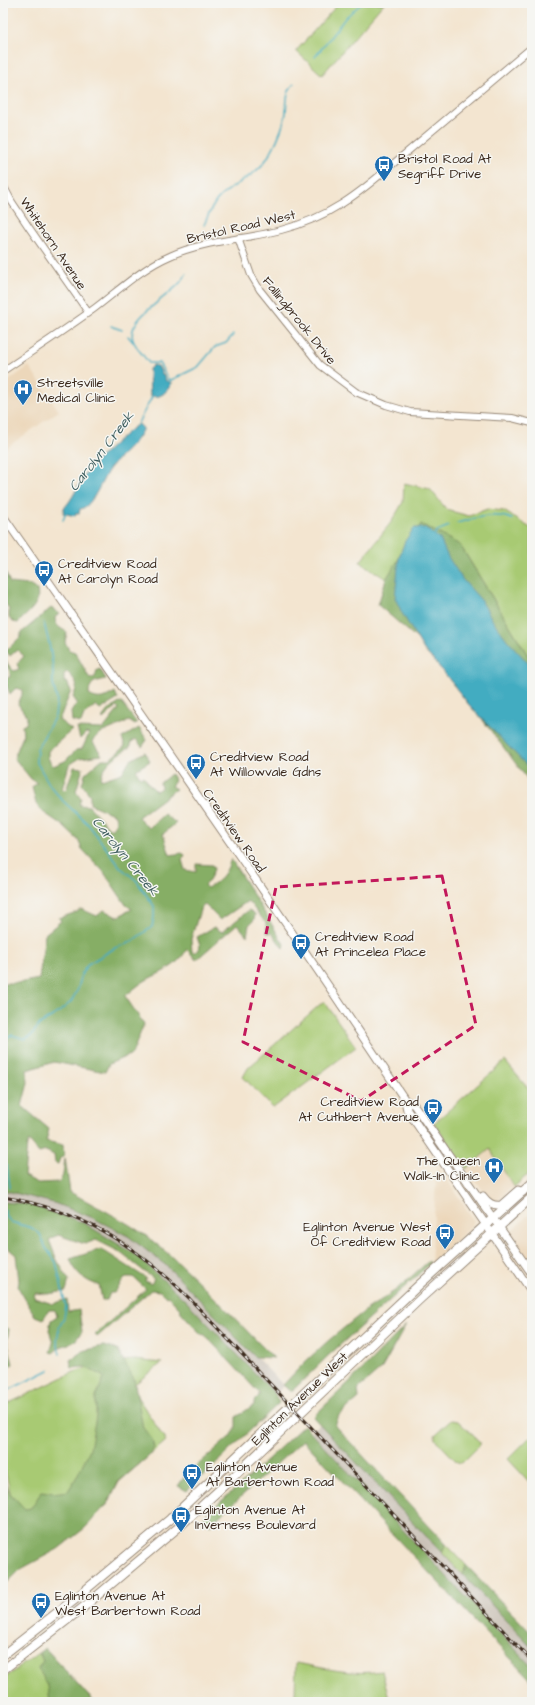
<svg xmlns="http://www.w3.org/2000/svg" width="535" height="1705" font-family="'Architects Daughter',sans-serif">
	<rect width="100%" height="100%" fill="#f6f6f2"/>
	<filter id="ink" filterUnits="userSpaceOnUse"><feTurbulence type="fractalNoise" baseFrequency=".025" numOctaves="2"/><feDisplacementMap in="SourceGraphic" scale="8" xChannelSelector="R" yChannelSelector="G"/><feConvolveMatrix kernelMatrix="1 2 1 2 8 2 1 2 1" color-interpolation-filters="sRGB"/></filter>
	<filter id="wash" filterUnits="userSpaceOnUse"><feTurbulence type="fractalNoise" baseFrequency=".012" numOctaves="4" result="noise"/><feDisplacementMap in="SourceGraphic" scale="16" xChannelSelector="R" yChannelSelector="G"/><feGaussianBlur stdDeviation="0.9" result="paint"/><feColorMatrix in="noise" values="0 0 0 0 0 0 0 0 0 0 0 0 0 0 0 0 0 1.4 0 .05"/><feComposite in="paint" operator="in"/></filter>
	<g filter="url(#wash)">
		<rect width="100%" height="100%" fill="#f3e5d0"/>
		<path fill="#ecd7ba" d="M29,366L59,411L3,450V385Z
			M490,1148L514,1187L512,1190L510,1188L505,1193L506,1194L498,1201H493L489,1198L466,1169Z
			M437,1165L474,1220L472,1226L431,1264Z
			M532,1212V1266L509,1233Z"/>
		<path fill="#cbc2b8" d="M3,1190L54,1203L91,1217L128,1236L168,1267L284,1386L275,1394L184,1299L136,1255L27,1204L3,1202Z
			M320,1424L532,1647V1667L311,1432Z"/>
		<path fill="#a8ca73" stroke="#727a48" d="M337,3H384L322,75L296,51L338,4Z
			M404,483L430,489L447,510L469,516L487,509L504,511L532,529V662L460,545L530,769L470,706L442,670L424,650L399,560L386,579L360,562L392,521L403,502Z
			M324,1001L356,1047L273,1108L243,1077L248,1068Z
			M505,1061L532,1093V1171L514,1187L490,1149L466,1169L434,1123Z
			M135,1360L162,1363L131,1387L166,1441L119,1482L108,1504L77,1530H19L3,1462V1406L74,1372L106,1362Z
			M451,1420L458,1421L480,1442V1445L462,1463L457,1462L435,1439V1435Z
			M532,1435V1485L508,1459Z
			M446,1544L466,1565L463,1575L442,1553Z
			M45,1648L94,1702H3V1679Z
			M296,1663C325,1668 353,1676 382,1671L390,1702H298L295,1694Z"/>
		<path fill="#86ae65" stroke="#606c42" d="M421,524L460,545L532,662V778L529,781L428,648L378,605L386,579Z
			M3,573H6L10,583L29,585L37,590C41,605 27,613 18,623L13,622L9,617V610L3,598Z
			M51,608L60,614L55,617C55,626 60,628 67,632L65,642L69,650L75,652L90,679L95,677L97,670L100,669L106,679C95,681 89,682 89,695C99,701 105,698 115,692L118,699L100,710L96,705L84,715L81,723L72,721L71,712L77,703L73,697C79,683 77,682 67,672L64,674V682H67L71,691L59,720L72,730L48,751V758L53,766L65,761L76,750L82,749L89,734L86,733L80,739L77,728L103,729L119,709L116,707L103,719L102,718L108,710L121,702L137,723L135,725L129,721L101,733L92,741L102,755L80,758L69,765L62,789L66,790L74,767L83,768L76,791L81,798L79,805L89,806L111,830L116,822L115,815L90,804V795L82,784L85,774L102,759H110L125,746L122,738L139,728L147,740L142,747L136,739L130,743L131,746C119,755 102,763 101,780L122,773L129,761L145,752L150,761L136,770L140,777L144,776L149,784L156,791L161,788L160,783L171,774L175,781L171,786L176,789L138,817L149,828L164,814L176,823L163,834L170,855L182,853L185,855L182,860L185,870L196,872V864L212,865L214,869L209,881L204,885L207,888C221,880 226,874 231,859L284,944L283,948L272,933H267L266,923L248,901L220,920L205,905L201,907L191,939L192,952H196L200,946L197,937L214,927L222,932L249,910L255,914L254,920L249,925L247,936L237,924L196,960L187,949C178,966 164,971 148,979C140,983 132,991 125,996L144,1024L132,1054L109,1064L105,1072L54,1062L27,1070L28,1083L22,1106L49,1129L46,1141L63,1145L64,1156L60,1158L58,1164L55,1163L54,1155L46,1151L39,1153L29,1141L27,1145L24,1176L38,1183L59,1182L63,1175L65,1158L70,1192C97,1207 125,1220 149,1238C194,1273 233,1318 274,1358L255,1357L168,1267L128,1236L91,1217L54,1203L3,1190V983H18L39,979L45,934L61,921L59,918L77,912L81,909L97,916L104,910L117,917L132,909L126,905L103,871L82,849L78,840L62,825L43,812L36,804L32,787L37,783L31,779L14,758L23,736L22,726L26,724L27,717L18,704L22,695V690L16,688L10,694L4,679L10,677C11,666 3,665 3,657L10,667L14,671L19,669L17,664L24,656L17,650L10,656L6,651L21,636V633Z
			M3,1202L27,1204L82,1222L136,1255L184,1299L275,1394L279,1403L187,1491L178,1486L185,1476L232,1435L236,1427V1417L254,1405V1401L259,1396V1393L205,1335L201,1334L181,1312L180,1309L168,1296L166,1297L160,1291L151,1290L97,1337L95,1335L146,1289L133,1277H126L114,1293H110L107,1300H102L99,1285C85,1282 75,1272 70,1259L101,1249L146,1278L145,1281L151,1284L154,1279L118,1251L96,1240L85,1244L58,1235L49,1240L57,1260L69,1280L66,1291L48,1294L35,1293L34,1298L53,1304L67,1299L68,1312L79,1310L82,1332L74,1342L60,1347L53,1353L50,1352L53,1343L49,1330L51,1320L57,1316L55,1310H49L43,1319L35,1316L18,1287L19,1281L16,1255L3,1244Z
			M429,1261L430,1264L329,1355L291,1392L283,1385L306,1361L329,1340L366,1310L396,1290Z
			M406,1325L382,1368L358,1389L359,1398L339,1415L335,1426L446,1544L442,1553L313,1417L367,1365Z
			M3,1327L9,1329L7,1340L13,1364L3,1370Z
			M103,1346L117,1349L134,1379L143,1428L152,1439L154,1448L149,1456L118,1482L108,1503L85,1528L58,1549L21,1569L3,1587V1479L9,1492L25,1509L31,1508L42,1491L53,1493L68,1491L76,1478L90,1449L96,1416V1397L104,1377L85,1367L72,1368L70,1360L83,1351Z
			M304,1425L532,1667V1681L303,1440L210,1525L205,1520L204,1516L249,1477Z
			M466,1565L532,1634V1647L463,1575Z
			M45,1648L94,1702H50L48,1686L38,1668L43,1661L39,1653Z"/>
		<path fill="#42acc1" stroke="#3e6b70" d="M153,365L158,366L167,382L172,383C167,391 161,400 150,395L149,369Z
			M139,424L143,428C136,445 121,454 110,468C102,479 93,507 80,509L79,514L76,513L75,516L63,513L64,508C73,499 78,485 85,474C91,465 132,426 139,424Z
			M414,528H425L440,539L448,557L463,580L481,600L493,621L508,641L528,663L532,670V768L530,769L470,706L442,670L424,650L402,613L395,598L399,557L405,541Z"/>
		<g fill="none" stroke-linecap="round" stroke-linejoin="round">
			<path stroke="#42acc1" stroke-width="1.5" d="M315,57L346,17L362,3
				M204,225C208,216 211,208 217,200C231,184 254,178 266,160C274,148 281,132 285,118C288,106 284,93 294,84
				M111,326L122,330
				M128,336L133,342
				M169,381L198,367L215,347L226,343L233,335
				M168,383L169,381L159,363H149C144,356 136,348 133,340C125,315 178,294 186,274
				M137,425L153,395
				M63,520L66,513
				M457,523C475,518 494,512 512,519
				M434,535L437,531L449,526
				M531,776L532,775
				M3,1039L12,1035L25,1039L31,1036L40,1024L59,1012L71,1002L78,989L82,973L88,964L115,948L129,943L152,927L154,916V906L136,880L121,868L88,824L63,801L51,787L36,761L37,749L55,716L57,700L53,683V666L49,643L44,623
				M3,1162L7,1167L10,1187
				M5,1210V1215L11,1222L32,1228L40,1234L46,1248L56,1262L66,1307L64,1317L59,1328L57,1341L60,1354
				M3,1393L49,1370"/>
		</g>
	</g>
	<g filter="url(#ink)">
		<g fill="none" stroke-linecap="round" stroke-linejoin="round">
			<defs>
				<path id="tertiary" d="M3,185L12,202L30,229L88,312
					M238,238L251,275L260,290L320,365L356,392L386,405L410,412L512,418L532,423
					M3,371C34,350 65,330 95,308C119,290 142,268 170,256C205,240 244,240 281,230C328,218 359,194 394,163L532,47"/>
				<path id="secondary" d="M3,516C138,710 274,903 405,1100L414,1105L532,1274
					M405,1100L407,1110L532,1292
					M483,1196C488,1203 493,1206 501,1205L518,1190L523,1192"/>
				<path id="primary" d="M3,1655L77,1597L170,1519L420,1284L532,1183
					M3,1670L85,1606L180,1526L231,1479L419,1300L532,1197"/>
			</defs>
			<use href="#tertiary" stroke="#978877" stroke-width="8"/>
			<use href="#secondary" stroke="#978877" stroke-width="9"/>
			<use href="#primary" stroke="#978877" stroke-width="10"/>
			<use href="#tertiary" stroke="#fff" stroke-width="6"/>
			<use href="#secondary" stroke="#fff" stroke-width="7"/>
			<use href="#primary" stroke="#fff" stroke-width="8"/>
			<defs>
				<path id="rail" d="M3,1197C79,1209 136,1245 189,1298L532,1661"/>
			</defs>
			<use href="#rail" stroke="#3b2a1e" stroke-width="3"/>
			<use href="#rail" stroke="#f6f6f2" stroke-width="1.5" stroke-dasharray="4.5" stroke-linecap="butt"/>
		</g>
	</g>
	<path fill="none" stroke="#c2185b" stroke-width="3" stroke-dasharray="8 5" stroke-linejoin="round" d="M442,876L476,1025L361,1101L243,1042L276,887Z"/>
	<defs>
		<symbol id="bus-pin" viewBox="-11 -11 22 30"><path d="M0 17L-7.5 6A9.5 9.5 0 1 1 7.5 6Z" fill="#1f6fb2" stroke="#f6f6f2"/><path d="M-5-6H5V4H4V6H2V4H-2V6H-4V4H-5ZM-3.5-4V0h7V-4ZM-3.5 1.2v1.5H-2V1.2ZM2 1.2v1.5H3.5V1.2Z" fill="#fff"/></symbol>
		<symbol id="hospital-pin" viewBox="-11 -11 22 30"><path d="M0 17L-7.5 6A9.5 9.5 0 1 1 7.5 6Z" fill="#1f6fb2" stroke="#f6f6f2"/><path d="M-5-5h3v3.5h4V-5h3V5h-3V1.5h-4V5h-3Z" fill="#fff"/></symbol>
	</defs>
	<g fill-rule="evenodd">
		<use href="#bus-pin" x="373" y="154" width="22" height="30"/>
		<use href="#hospital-pin" x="12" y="378" width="22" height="30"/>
		<use href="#bus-pin" x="33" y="559" width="22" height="30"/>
		<use href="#bus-pin" x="185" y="752" width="22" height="30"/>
		<use href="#bus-pin" x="290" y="932" width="22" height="30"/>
		<use href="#bus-pin" x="422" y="1097" width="22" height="30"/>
		<use href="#hospital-pin" x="483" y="1156" width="22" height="30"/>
		<use href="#bus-pin" x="434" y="1222" width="22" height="30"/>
		<use href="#bus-pin" x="181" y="1462" width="22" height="30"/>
		<use href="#bus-pin" x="170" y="1505" width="22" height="30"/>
		<use href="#bus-pin" x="30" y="1591" width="22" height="30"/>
	</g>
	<g text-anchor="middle" stroke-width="3" stroke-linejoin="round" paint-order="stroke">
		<g font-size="13" fill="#3b2a1e" stroke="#f6f6f2" text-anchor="start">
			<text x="398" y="163">Bristol Road At<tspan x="398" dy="15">Segriff Drive</tspan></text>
			<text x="37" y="387">Streetsville<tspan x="37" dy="15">Medical Clinic</tspan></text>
			<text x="58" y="568">Creditview Road<tspan x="58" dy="15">At Carolyn Road</tspan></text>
			<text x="210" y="761">Creditview Road<tspan x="210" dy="15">At Willowvale Gdns</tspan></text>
			<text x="315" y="941">Creditview Road<tspan x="315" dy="15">At Princelea Place</tspan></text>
			<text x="419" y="1106" text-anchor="end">Creditview Road<tspan x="419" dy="15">At Cuthbert Avenue</tspan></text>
			<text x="480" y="1165" text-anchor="end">The Queen<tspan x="480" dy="15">Walk-In Clinic</tspan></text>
			<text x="431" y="1231" text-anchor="end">Eglinton Avenue West<tspan x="431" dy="15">Of Creditview Road</tspan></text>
			<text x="206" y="1471">Eglinton Avenue<tspan x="206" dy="15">At Barbertown Road</tspan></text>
			<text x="195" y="1514">Eglinton Avenue At<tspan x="195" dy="15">Inverness Boulevard</tspan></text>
			<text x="55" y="1600">Eglinton Avenue At<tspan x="55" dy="15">West Barbertown Road</tspan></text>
		</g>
		<g font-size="13" fill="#3b2a1e" stroke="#f6f6f2">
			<text transform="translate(241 226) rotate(-13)" y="5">Bristol Road West</text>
			<text transform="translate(54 243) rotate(56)" y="5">Whitehorn Avenue</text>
			<text transform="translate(300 320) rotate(51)" y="5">Fallingbrook Drive</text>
			<text transform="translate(235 830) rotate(55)" y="5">Creditview Road</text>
			<text transform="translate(299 1398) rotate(-44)" y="5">Eglinton Avenue West</text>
		</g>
		<g font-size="14" font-style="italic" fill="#3e5e5f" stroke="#f6f6f2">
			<text transform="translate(101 451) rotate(-52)" y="5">Carolyn Creek</text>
			<text transform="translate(126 856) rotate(51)" y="5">Carolyn Creek</text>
		</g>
	</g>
	<rect width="535" height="1705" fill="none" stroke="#f6f6f2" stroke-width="16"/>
</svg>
